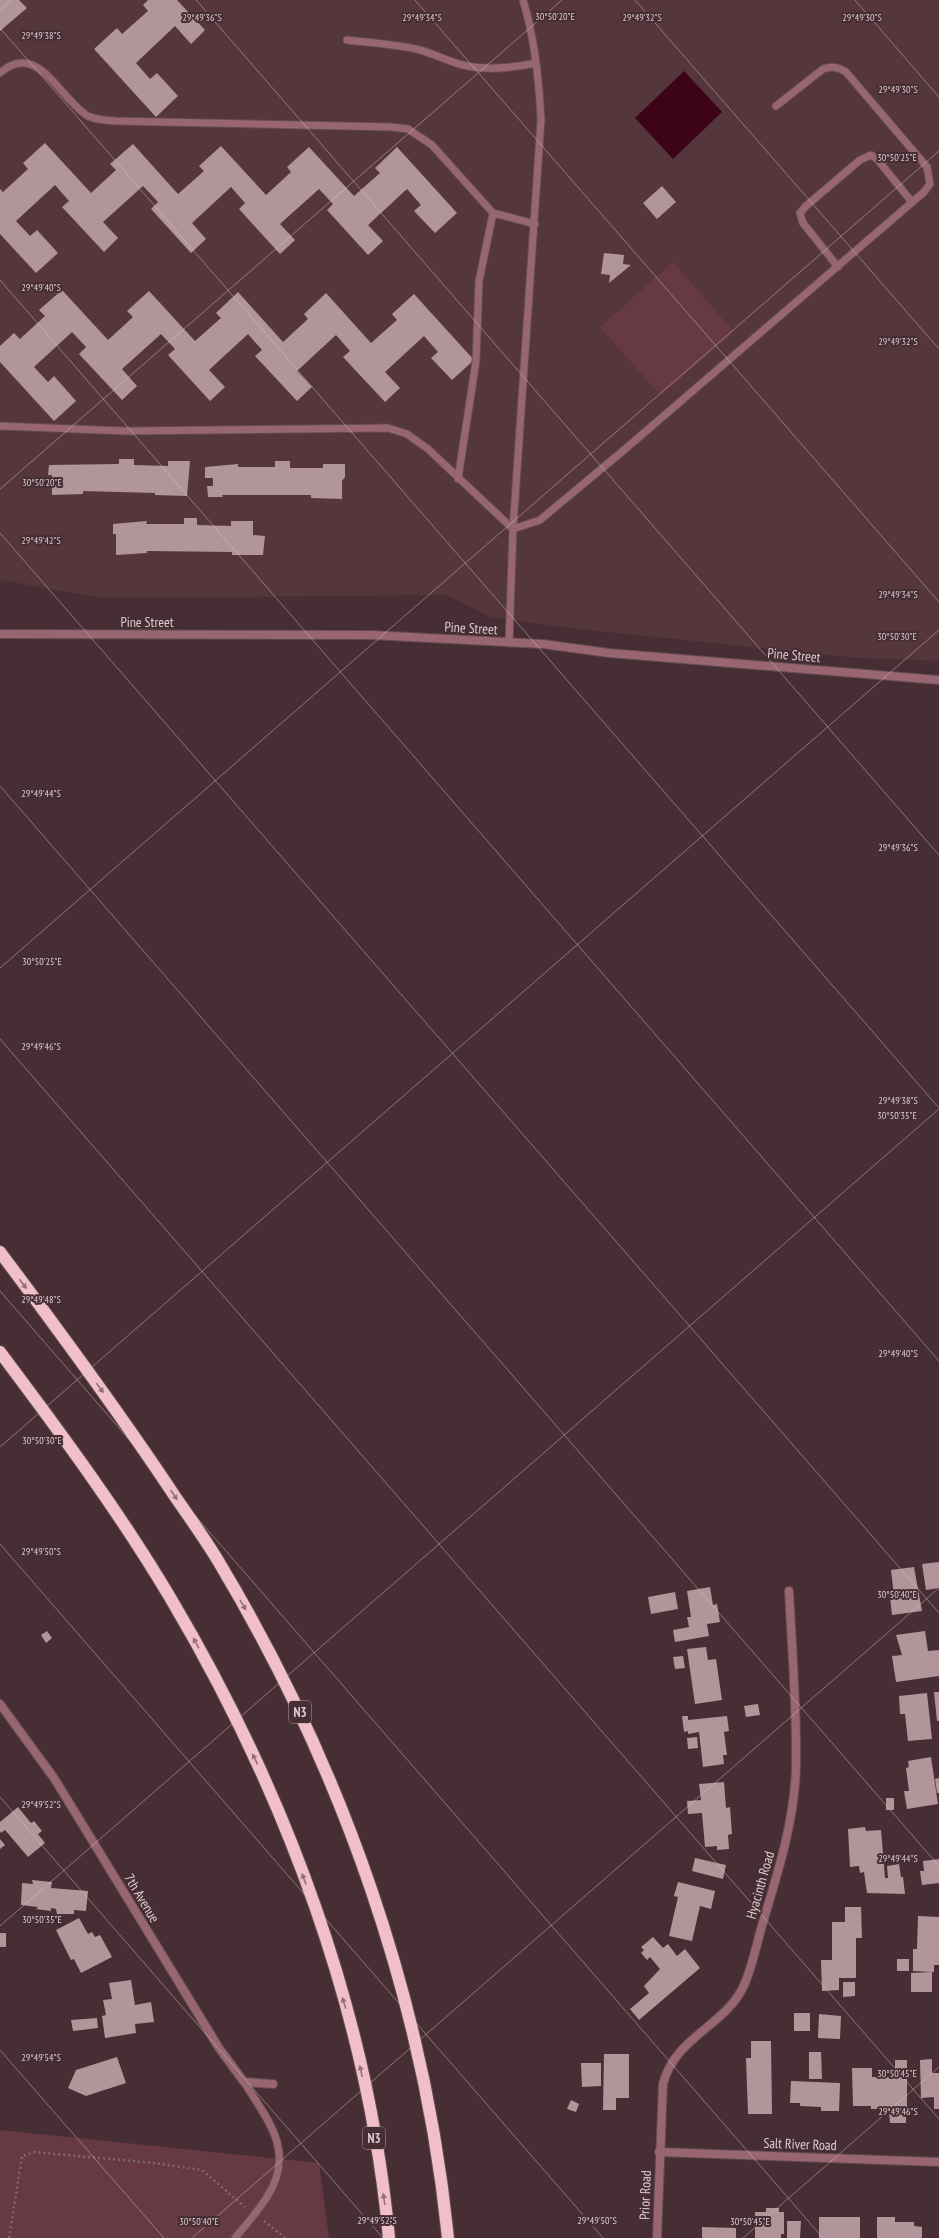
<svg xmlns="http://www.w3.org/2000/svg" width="939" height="2238" font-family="'PT Sans Narrow',sans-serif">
	<rect width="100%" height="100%" fill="#472e34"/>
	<path fill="#55363d" d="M0,0H939V661L860,658L578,629L491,617L446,595L102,598L0,580Z"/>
	<path fill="#663944" d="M673,262L734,332L661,396L600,327Z
		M0,2130L319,2163L329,2238H0Z"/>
	<path fill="#3c0319" d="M684,71L722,112L673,159L635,118Z"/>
	<path fill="#b2959b" d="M0,0H19L27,8L0,31Z
		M148,0H177L205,30L191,44L175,26L136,63L150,79L157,73L178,96L156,117L94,49L117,28L122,34L148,11L143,5Z
		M45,143L91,193L116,170L110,164L133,144L178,194L204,171L199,166L221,146L266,195L291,172L287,167L309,147L354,196L380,173L375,168L397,147L457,213L435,233L414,211L421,205L407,189L368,225L383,241L368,255L327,210L333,204L319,189L280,224L295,240L280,254L239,209L245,203L231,187L192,223L206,239L191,253L151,209L158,202L143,186L103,222L118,238L104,252L62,207L69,201L55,185L16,221L30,236L37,230L58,253L36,273L0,234V189L3,192L28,169L23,163Z
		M662,186L676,202L657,219L643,203Z
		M604,253L624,255L623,264L631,265L609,283L610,275L601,274Z
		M62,290L108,340L133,317L127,311L149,291L195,341L221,318L216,313L238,292L283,342L308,319L304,314L326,293L371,343L397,320L392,314L414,294L474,360L452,380L431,358L438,352L424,336L385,372L400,388L385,402L343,357L350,351L336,335L297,371L312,387L297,401L255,356L262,350L248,334L209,370L225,387L210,401L168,355L175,349L161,334L122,369L137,386L122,400L79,354L86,347L72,332L34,367L48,382L54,376L76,401L54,421L0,362V346L14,333L20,339L45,316L39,310Z
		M119,459H134V465L168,466V461H190L187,496L155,495V493L83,491V494L52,495V475H48L49,465L119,464Z
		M275,461H290V468H323V464H345V477L342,481V499L311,498V495H222L223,497H208L207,486H213V478H205V467L238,464V467H275Z
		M184,518H197V525L231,526V521H253V535L265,536L263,555H232V552L147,551V553L116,555V534H113V524L147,521L146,524H184Z
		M939,1562V1588L926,1590L922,1564Z
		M914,1567L922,1611L892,1615L890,1597L894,1596L891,1570Z
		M710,1587L713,1605L717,1604L720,1622L707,1624L709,1636L675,1642L673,1630L689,1627L687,1617H691L687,1591Z
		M675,1592L678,1609L651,1614L648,1597Z
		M47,1631L52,1638L46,1643L41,1635Z
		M925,1631L928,1651L939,1650V1676L896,1682L892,1656L902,1655L896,1635Z
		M706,1647L708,1660L716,1659L722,1700L695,1704L687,1649Z
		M683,1656L685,1668L675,1669L673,1657Z
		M934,1692H939V1721H937Z
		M927,1693L932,1739L908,1741L905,1714H900L899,1696Z
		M758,1704L760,1715L746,1717L744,1706Z
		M682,1716H688V1720L727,1716L729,1731L724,1732L727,1755H723L724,1764L703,1767L699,1732L688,1734V1731L684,1732Z
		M697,1737L698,1748L688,1749L687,1738Z
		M931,1757L938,1804L907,1809L904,1791H909L906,1768L909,1767L908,1761Z
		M939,1778V1793H937L935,1779Z
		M724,1782L726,1808L730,1807L732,1834L728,1835L729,1849L717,1850V1846L705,1847L702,1813L688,1814L687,1801L701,1800L699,1784Z
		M886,1798H894V1810H886Z
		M18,1807L31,1823L34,1821L42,1831L38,1834L45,1843L28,1857L5,1830L1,1833L0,1831V1822Z
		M865,1827L866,1831L881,1830L885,1878H888L887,1866L899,1864L901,1877H903L905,1894L867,1893L864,1872L860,1873L859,1866L850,1867L848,1829Z
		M0,1839L5,1845L0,1849Z
		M695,1858L726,1865L723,1879L692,1871Z
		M939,1859V1883L922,1885L920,1871H924L923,1861Z
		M32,1880L52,1882L51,1888L88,1891L86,1911L74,1910V1914H57L56,1909L51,1908V1911L36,1909L38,1907L21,1905L22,1883L33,1884Z
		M678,1882L715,1891L711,1909L700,1906L692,1941L669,1936L678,1897L674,1896Z
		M845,1907H861L862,1938H856V1978H839V1990L822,1991L821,1960H832V1922H845Z
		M918,1916L939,1917V1965H934V1972L913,1971V1949H917Z
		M79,1918L88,1934L92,1932L95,1937L100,1935L112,1957L81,1973L74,1959L71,1960L56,1930Z
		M0,1933H6V1947H0Z
		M653,1937L663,1948L668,1944L677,1956L685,1949L700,1968L639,2020L630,2009L649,1993L644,1986L660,1969L650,1957L647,1960L641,1953L644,1950L641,1947Z
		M897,1959H909V1971H897Z
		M932,1972V1992H911V1973Z
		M131,1980L135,2005L151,2002L154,2022L135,2024L136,2033L105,2038L102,2016L106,2015L103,2000L112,1999L109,1983Z
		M843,1982H855V1996L843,1997Z
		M794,2013H810V2031H794Z
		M819,2014L841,2016L840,2039L818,2038Z
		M97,2018L98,2028L73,2031L71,2020Z
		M751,2041H771L772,2114H748L746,2058H751Z
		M809,2052H821L822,2079H809Z
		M604,2054H629V2098H616V2110H603Z
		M117,2057L126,2083L86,2096L68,2088L76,2070Z
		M932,2059V2073H939V2109H934V2097L921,2098L920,2060Z
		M895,2060H907V2073H895Z
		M581,2063H601V2086L582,2087Z
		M852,2068H872V2077H907V2108L871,2109V2106H853Z
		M791,2081L840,2083L839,2111H821V2107L800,2106V2103H790Z
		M571,2100L579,2104L576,2112L567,2109Z
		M906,2109V2123H890L889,2110Z
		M766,2208H779V2212H784V2234H781V2238H755V2212H766Z
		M819,2217H860V2238H819Z
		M877,2217H895V2222H914V2226L922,2227V2238H877Z
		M787,2221H801L800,2238H787Z
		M702,2227L736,2228V2238H702Z"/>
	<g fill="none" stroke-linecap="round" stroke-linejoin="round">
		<defs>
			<path id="service" d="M347,40C371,43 396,44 420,50C435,54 449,62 463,65C487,71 512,68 536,63
				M0,73C38,39 60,100 88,116C96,120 106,120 115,121L391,127L408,129L432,145L493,213L535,224
				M838,267L803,223L800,213L806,206L860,160L871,155L877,159L912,202
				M0,426L125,431L388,428L407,434L428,449L513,529L540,520L624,450L924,192L930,184L927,167L846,72C838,67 832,66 823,69L776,106
				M458,479L476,361L479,281L493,213
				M509,643L513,529L541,120C539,79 535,39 523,0
				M235,2238C246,2225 258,2211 267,2197C296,2151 268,2121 244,2082"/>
			<path id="minor" d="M0,634L371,635L543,644L609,653L939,680
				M0,1704L54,1778L219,2048L244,2082L273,2084
				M659,2152L939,2162
				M657,2238L663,2084C675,2036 728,2025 745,1983C753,1964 757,1942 763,1922C778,1872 795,1819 796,1766C797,1708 792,1650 789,1591"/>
			<path id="motorway" d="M0,1252C60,1332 119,1412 174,1495C189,1517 206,1540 220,1564C342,1768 424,2000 448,2238
				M0,1352C60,1432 120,1513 171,1599C286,1793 368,2013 389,2238"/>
		</defs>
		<use href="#service" stroke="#624b50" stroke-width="9"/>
		<use href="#minor" stroke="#624b50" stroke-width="10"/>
		<use href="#motorway" stroke="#624b50" stroke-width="14"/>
		<path stroke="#7f696e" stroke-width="2.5" stroke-dasharray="2 3" stroke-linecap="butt" d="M264,2221L285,2238
			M9,2238L22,2156L35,2152L154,2163L202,2170L245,2207"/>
		<use href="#service" stroke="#986672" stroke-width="7"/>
		<use href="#minor" stroke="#986672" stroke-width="8"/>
		<use href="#motorway" stroke="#f1bfca" stroke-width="12"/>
	</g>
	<defs><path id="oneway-solid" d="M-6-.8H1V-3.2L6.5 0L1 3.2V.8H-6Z"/></defs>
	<g fill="#946f78">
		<use href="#oneway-solid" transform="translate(23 1284) rotate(53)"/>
		<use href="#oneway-solid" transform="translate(100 1388) rotate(54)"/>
		<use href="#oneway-solid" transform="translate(174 1495) rotate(56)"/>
		<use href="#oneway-solid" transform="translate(243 1605) rotate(60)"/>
		<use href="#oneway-solid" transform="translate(196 1643) rotate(-119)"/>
		<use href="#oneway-solid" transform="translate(255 1759) rotate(-116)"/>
		<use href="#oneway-solid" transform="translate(304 1879) rotate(-110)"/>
		<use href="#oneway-solid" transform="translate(344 2003) rotate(-107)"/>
		<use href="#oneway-solid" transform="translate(361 2071) rotate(-102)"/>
		<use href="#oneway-solid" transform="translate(384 2199) rotate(-99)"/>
	</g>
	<path fill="none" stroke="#ddcdd0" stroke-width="1" stroke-opacity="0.45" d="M196,0L939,855M415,0L939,602M635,0L939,349M855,0L939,97M0,10L11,0M0,28L939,1108M0,280L939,1361M0,489L562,0M0,533L939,1613M0,786L939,1866M0,968L939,151M0,1039L939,2119M0,1291L823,2238M0,1447L939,630M0,1544L603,2238M0,1797L383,2238M0,1926L939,1109M0,2050L164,2238M192,2238L939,1588M743,2238L939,2067"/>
	<g text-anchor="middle" stroke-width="4" stroke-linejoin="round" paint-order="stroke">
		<g fill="#472e34" stroke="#b09da1" stroke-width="1">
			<rect x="289" y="1701" width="22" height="22" rx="3"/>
			<rect x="363" y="2127" width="22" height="22" rx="3"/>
		</g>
		<g font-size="13" font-weight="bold" fill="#ddcdd0">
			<text x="300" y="1717">N3</text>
			<text x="374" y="2143">N3</text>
		</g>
		<g font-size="14" fill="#ddcdd0" stroke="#472e34">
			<text x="147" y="627">Pine Street</text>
			<text transform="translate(471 628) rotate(3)" y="5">Pine Street</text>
			<text transform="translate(794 655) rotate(5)" y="5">Pine Street</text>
			<text transform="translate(760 1885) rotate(-74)" y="5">Hyacinth Road</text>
			<text transform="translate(142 1898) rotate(59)" y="5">7th Avenue</text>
			<text transform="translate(800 2144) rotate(2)" y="5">Salt River Road</text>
			<text transform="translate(645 2195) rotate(-88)" y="5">Prior Road</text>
		</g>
	</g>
	<g font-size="10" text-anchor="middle" fill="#ddcdd0" stroke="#472e34" stroke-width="4" stroke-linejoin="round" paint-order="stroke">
		<text x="555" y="20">30°50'20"E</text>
		<text x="202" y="21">29°49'36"S</text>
		<text x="422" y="21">29°49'34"S</text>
		<text x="642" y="21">29°49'32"S</text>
		<text x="862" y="21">29°49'30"S</text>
		<text x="41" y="39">29°49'38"S</text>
		<text x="898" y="93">29°49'30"S</text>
		<text x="897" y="161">30°50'25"E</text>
		<text x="41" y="291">29°49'40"S</text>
		<text x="898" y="345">29°49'32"S</text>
		<text x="42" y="486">30°50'20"E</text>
		<text x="41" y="544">29°49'42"S</text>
		<text x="898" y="598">29°49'34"S</text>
		<text x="897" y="640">30°50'30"E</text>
		<text x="41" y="797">29°49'44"S</text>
		<text x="898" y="851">29°49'36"S</text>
		<text x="42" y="965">30°50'25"E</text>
		<text x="41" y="1050">29°49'46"S</text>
		<text x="898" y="1104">29°49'38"S</text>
		<text x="897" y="1119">30°50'35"E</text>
		<text x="41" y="1303">29°49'48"S</text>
		<text x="898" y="1357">29°49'40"S</text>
		<text x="42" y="1444">30°50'30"E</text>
		<text x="41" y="1555">29°49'50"S</text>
		<text x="897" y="1598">30°50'40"E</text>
		<text x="41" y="1808">29°49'52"S</text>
		<text x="898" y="1862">29°49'44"S</text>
		<text x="42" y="1923">30°50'35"E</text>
		<text x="41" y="2061">29°49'54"S</text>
		<text x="897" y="2077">30°50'45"E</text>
		<text x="898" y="2115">29°49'46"S</text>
		<text x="377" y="2224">29°49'52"S</text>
		<text x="597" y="2224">29°49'50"S</text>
		<text x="199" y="2225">30°50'40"E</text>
		<text x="750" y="2225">30°50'45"E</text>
	</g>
</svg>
